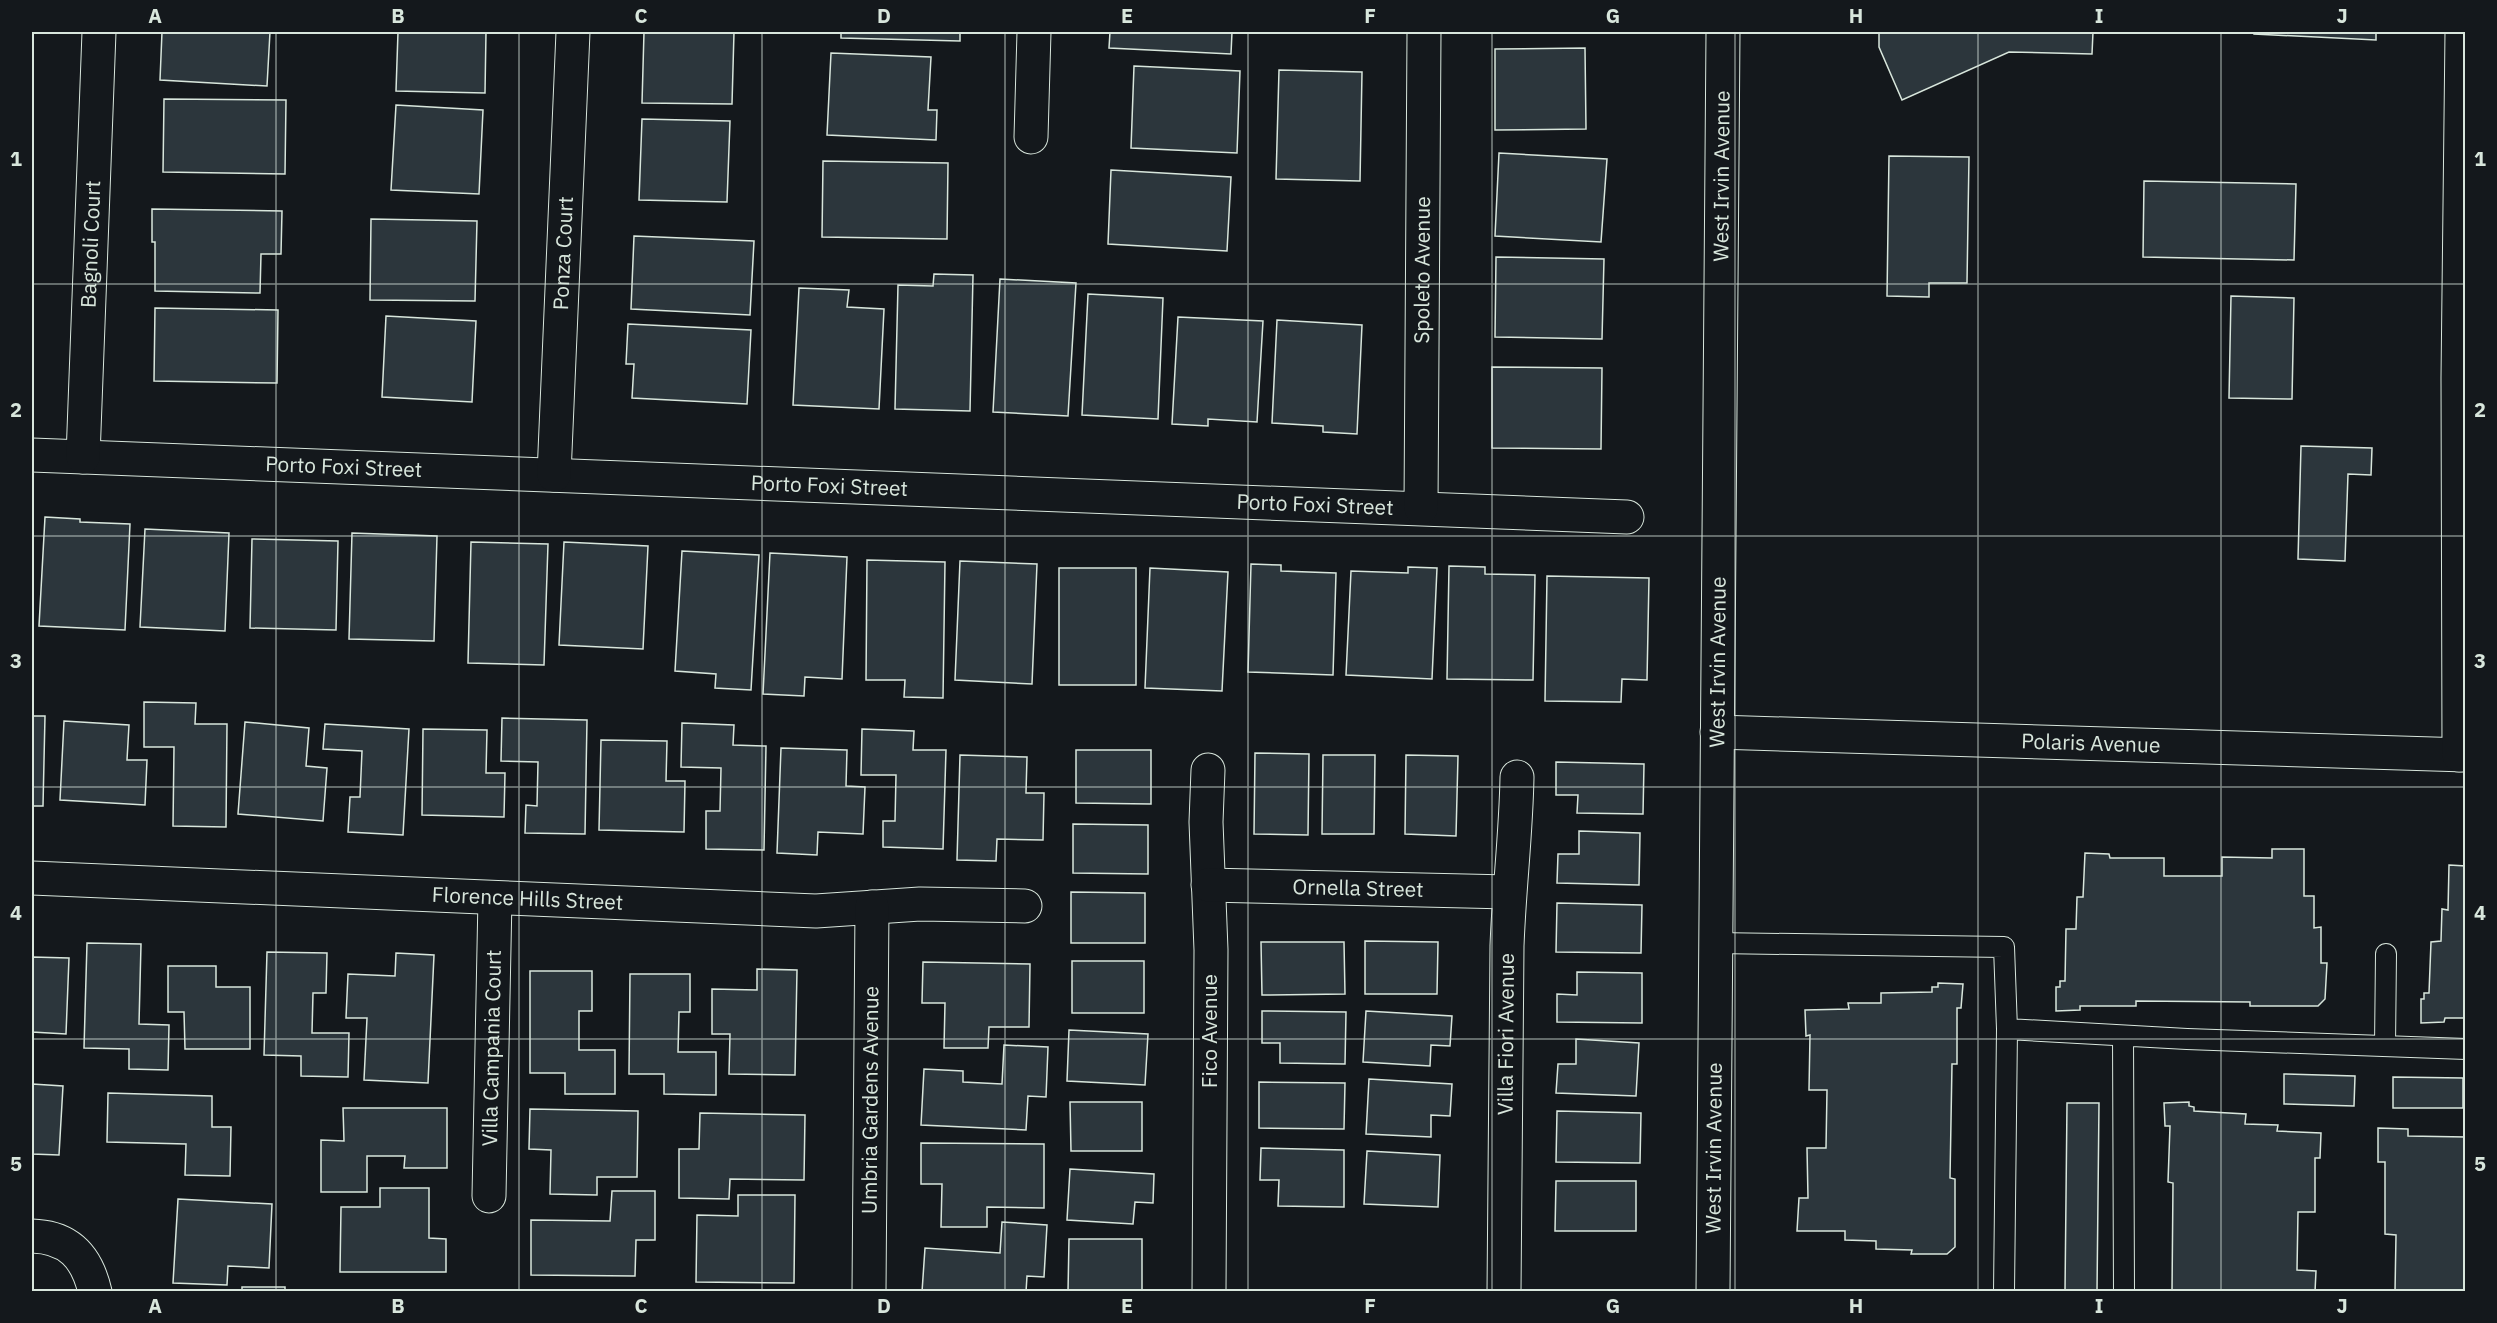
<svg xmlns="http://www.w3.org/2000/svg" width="2497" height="1323" font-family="'IBM Plex Sans',sans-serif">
	<rect width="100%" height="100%" fill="#14181c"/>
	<path fill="#2c363c" stroke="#d8e6dc" stroke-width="1.5" d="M162,32H270L267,86L160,80Z
		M398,32H486L485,93L396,91Z
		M644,32H734L732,104L642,103Z
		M841,32H960V41L841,38Z
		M1110,32H1232L1231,54L1109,48Z
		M1879,32H2093L2092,54L2009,52L1902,100L1879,47Z
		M2254,32H2376V40L2254,34Z
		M1585,48L1586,129L1495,130V49Z
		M831,53L931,57L928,110H937L936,140L827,135Z
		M1134,66L1240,71L1237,153L1131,148Z
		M1279,70L1362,72L1360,181L1276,179Z
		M164,99L286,100L285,174L163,172Z
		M396,105L483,110L479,194L391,190Z
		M642,119L730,121L727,202L639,200Z
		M1499,153L1607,159L1601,242L1495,236Z
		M1889,156L1969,157L1967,283H1929V297L1887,296Z
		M823,161L948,163L947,239L822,237Z
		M1111,170L1231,177L1227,251L1108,244Z
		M2144,181L2296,184L2294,260L2143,257Z
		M152,209L282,211L281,254H261L260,293L155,291V242H152Z
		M371,219L477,221L475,301L370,300Z
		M634,236L754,241L750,315L631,309Z
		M1496,257L1604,259L1602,339L1495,337Z
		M934,274L973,275L970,411L895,409L898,285L933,286Z
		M1000,279L1076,283L1068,416L993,412Z
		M799,288L849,290L847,307L884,309L879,409L793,405Z
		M1088,294L1163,298L1158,419L1082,415Z
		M2231,296L2294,298L2292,399L2229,398Z
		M155,308L278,310L277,383L154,381Z
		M386,316L476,321L472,402L382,397Z
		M1178,317L1263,321L1257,422L1208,419V426L1172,424Z
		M1277,320L1362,325L1357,434L1323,432V426L1272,423Z
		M628,324L751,330L747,404L632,398L634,364H626Z
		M1492,367L1602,368L1601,449L1492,448Z
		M2301,446L2372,448L2371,475L2348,474L2345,561L2298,559Z
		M45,517L80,519V522L130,524L125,630L39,626Z
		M145,529L229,533L225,631L140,627Z
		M352,533L437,536L434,641L349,639Z
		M252,539L338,541L336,630L250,628Z
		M471,542L548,544L544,665L468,663Z
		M564,542L648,546L643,649L559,645Z
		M682,551L759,555L751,690L715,688L716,674L675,671Z
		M770,553L847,557L842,679L805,677L804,696L763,694Z
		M867,560L945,562L943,698L904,697L905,680H866Z
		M960,561L1037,564L1032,684L955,680Z
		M1251,564L1281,565V571L1336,573L1333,675L1248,672Z
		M1449,566L1485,567V574L1535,575L1533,680L1447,679Z
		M1408,567L1437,568L1432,679L1346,675L1351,571L1408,573Z
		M1059,568H1136V685H1059Z
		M1150,568L1228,572L1222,691L1145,688Z
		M1547,576L1649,578L1647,680L1622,679L1621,702L1545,701Z
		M144,702L196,703L195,724H227L226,827L173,826L174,747H144Z
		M32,716H45L43,806H32Z
		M502,718L587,720L585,834L525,833L526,805L537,806L538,762L501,761Z
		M64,721L129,725L127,760H147L145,805L60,800Z
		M245,722L309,728L306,766L327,768L323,821L238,814Z
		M682,723L734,725L733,745L766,746L764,850L706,849V811H720L721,768L681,767Z
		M325,724L409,729L403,835L348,832L350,797H360L362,751L323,749Z
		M423,729L487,730L486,773H505L504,817L422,815Z
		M862,729L914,731L913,750H946L943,849L883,847V821H895L896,775H861Z
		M601,740L667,741L666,781H685L684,832L599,830Z
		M781,748L847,750L846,786L865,787L863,834L818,832L817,855L777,853Z
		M1076,750H1151V804L1076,803Z
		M1255,753L1309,754L1308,835L1254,834Z
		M960,755L1027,757L1026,793H1044L1043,840L997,839L996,861L957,860Z
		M1323,755H1375L1374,834H1322Z
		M1406,755L1458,756L1456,836L1405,834Z
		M1556,762L1644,764L1643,814L1577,813L1578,795H1556Z
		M1073,824L1148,825V874L1073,873Z
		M1579,831L1640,833L1639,885L1557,883L1558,854H1579Z
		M2272,849H2304V896H2314V928L2321,927V963H2327L2325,999L2318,1006H2250V1002L2136,1001V1006H2080V1010L2056,1011V987H2060V981H2065L2066,929H2076L2077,897H2083L2085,853L2109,854L2110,858H2164V876H2222V857L2272,858Z
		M2449,865L2466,866V1018H2445L2444,1022L2421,1023V999H2424V993H2429L2431,942L2441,941L2442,909L2448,910Z
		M1071,892L1145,893V943H1071Z
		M1557,903L1642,905L1641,953L1556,952Z
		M1365,941L1438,942L1437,994H1365Z
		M1261,942H1344L1345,994L1262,995Z
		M87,943L141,944L139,1024L169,1025L168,1070L129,1069V1049L84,1048Z
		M267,952L327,953L326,993H313L312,1033H349L348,1077L301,1076V1056L264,1055Z
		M396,953L434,955L428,1083L364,1080L367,1018H346L348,974L395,976Z
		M32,957L69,958L66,1034L32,1032Z
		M1072,961H1144V1013H1072Z
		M923,962L1030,964L1029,1027H989L988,1048H944L945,1003H922Z
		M168,966H216V987H250V1049H185L184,1012H168Z
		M757,969L797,970L795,1075L729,1074L730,1034H712V989L757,990Z
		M530,971H592V1011H579V1050H615V1094H565V1073H530Z
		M1577,972L1642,973V1023L1557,1022V994L1577,995Z
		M630,974H690V1012H679L678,1052H716V1095L664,1094V1074H629Z
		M1938,983L1963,984L1961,1008H1957V1064H1952L1950,1178L1955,1179V1247L1947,1254H1911L1912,1250L1876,1249V1241L1845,1240V1231H1797L1799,1198H1808L1807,1148H1826L1827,1090H1809L1810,1035L1806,1036L1805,1010L1849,1009L1848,1003H1881V993L1932,992V987H1938Z
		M1262,1011L1346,1012L1345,1064L1280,1063V1043H1262Z
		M1366,1011L1452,1016L1450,1046L1431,1045L1430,1066L1363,1062Z
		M1069,1030L1148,1034L1145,1085L1067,1081Z
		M1576,1039L1639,1043L1636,1096L1556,1093L1558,1064H1576Z
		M1004,1045L1048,1047L1046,1097L1028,1096L1026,1130L921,1125L924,1069L963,1071V1082L1002,1084Z
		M2284,1074L2355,1076L2354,1106L2284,1104Z
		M2393,1077L2463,1078V1108H2393Z
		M1369,1079L1452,1084L1450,1116L1431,1115V1137L1366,1134Z
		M1259,1082L1345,1083L1344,1129L1259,1128Z
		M32,1084L63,1086L59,1155L32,1154Z
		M108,1093L212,1096V1127H231L230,1176L185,1175L186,1144L107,1142Z
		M1070,1102H1142V1151H1071Z
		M2189,1102V1106L2194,1107V1111L2246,1114L2245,1124L2278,1125L2277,1131L2321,1133L2320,1158H2315V1212H2298L2297,1270L2316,1271L2315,1292H2172L2173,1183L2168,1182L2170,1126H2165L2164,1103Z
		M2067,1103H2099L2097,1292H2065Z
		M343,1108H447V1168H404L405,1156H367V1192H321V1140L344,1141Z
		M530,1109L638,1111L637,1177H597V1195L550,1194L551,1150L529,1149Z
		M1557,1111L1641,1113L1640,1163L1556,1162Z
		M700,1113L805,1115L804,1180L730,1179L729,1199L679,1198V1149H699Z
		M2378,1128L2408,1129V1136L2466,1137V1292H2395L2396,1235L2385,1234V1162H2378Z
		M921,1143L1044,1144V1208L987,1207V1227H941L942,1184H921Z
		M1261,1148L1344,1150V1207L1278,1206L1279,1180H1260Z
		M1367,1151L1440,1155L1438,1207L1364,1204Z
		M1070,1169L1154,1174L1153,1203L1135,1202L1133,1224L1067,1220Z
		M1556,1181H1636V1231H1555Z
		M380,1188H429V1238L446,1239V1272H340L341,1207H380Z
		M612,1191H655V1240H636L635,1276L531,1275V1220L610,1221Z
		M738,1195H795L794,1283L696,1282L697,1215L738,1216Z
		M178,1199L272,1204L269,1268L228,1266L227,1285L173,1283Z
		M1002,1222L1047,1225L1044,1277L1027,1276L1026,1292H922L925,1248L1000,1253Z
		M1069,1239H1142V1292H1068Z
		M242,1287H285V1292H242Z
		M341,1290L444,1291V1292H341Z"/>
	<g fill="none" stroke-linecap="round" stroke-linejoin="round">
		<defs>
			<path id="lane" d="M1716,943L2004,947L2007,1029L2004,1292
				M2007,1029L2187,1039L2466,1049
				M2123,1036L2124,1292
				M2385,1046L2386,954"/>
			<g id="street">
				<path d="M1031,137L1034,32"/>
				<path id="s1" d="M32,455L1627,517"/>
				<path id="s2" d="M83,457L99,32"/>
				<path id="s3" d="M554,475L573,32"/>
				<path id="s4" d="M1421,508L1424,32"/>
				<path id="s5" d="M1717,732L2466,755"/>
				<path d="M2459,755L2458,378L2462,32"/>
				<path d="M1208,770L1206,822L1211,950L1209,1292"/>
				<path id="s6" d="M32,878L816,911L920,904L1025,906"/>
				<path id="s7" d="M1208,885L1509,892"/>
				<path id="s8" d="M489,1196L495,898"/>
				<path d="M32,1236C69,1237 87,1257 95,1292"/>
				<path id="s9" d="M869,1292L872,907"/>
				<path id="s10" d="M1504,1292L1507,946C1509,890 1516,834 1517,777"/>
				<path id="s11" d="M1713,1292L1723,32"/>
			</g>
		</defs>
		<use href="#lane" stroke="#d8e6dc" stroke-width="22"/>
		<use href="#street" stroke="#d8e6dc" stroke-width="35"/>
		<use href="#lane" stroke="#14181c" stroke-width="20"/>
		<use href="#street" stroke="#14181c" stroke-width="33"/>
	</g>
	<path fill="none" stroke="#d8e6dc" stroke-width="1.5" stroke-opacity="0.55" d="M276,32V1292M519,32V1292M762,32V1292M1005,32V1292M1248,32V1292M1492,32V1292M1735,32V1292M1978,32V1292M2221,32V1292M32,284H2466M32,536H2466M32,787H2466M32,1039H2466"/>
	<g text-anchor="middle" stroke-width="4.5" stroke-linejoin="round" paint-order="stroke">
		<g font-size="21" fill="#d8e6dc" stroke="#14181c">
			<text dy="7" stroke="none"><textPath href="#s11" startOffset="1116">West Irvin Avenue</textPath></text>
			<text dy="7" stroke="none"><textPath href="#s2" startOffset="213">Bagnoli Court</textPath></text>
			<text dy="7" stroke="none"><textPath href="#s3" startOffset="222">Ponza Court</textPath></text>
			<text dy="7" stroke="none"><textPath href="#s4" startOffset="238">Spoleto Avenue</textPath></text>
			<text dy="7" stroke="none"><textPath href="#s1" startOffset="312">Porto Foxi Street</textPath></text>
			<text dy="7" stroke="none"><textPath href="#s1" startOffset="798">Porto Foxi Street</textPath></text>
			<text dy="7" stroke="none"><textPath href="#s1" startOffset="1284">Porto Foxi Street</textPath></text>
			<text dy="7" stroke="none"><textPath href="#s11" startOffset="630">West Irvin Avenue</textPath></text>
			<text dy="7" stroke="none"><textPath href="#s5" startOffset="374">Polaris Avenue</textPath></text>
			<text dy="7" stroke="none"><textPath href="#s7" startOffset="150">Ornella Street</textPath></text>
			<text dy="7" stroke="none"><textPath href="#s6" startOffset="496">Florence Hills Street</textPath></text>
			<text transform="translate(1210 1031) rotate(-90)" y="7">Fico Avenue</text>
			<text dy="7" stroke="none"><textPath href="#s10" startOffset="258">Villa Fiori Avenue</textPath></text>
			<text dy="7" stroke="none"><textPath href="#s8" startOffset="148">Villa Campania Court</textPath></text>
			<text dy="7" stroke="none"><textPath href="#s9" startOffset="192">Umbria Gardens Avenue</textPath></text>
			<text dy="7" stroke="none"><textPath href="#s11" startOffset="144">West Irvin Avenue</textPath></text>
		</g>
	</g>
	<rect width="2497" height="1323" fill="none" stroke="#14181c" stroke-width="66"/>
	<rect x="33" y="33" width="2431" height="1257" fill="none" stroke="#d8e6dc" stroke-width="2"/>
	<g font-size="20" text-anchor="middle" font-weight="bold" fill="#d8e6dc">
		<text x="155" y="23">A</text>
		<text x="398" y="23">B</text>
		<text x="641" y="23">C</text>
		<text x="884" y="23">D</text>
		<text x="1127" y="23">E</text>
		<text x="1370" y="23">F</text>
		<text x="1613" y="23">G</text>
		<text x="1856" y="23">H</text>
		<text x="2099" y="23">I</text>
		<text x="2342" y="23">J</text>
		<text x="16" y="166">1</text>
		<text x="2480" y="166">1</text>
		<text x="16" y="417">2</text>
		<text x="2480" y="417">2</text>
		<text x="16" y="668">3</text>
		<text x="2480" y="668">3</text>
		<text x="16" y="920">4</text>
		<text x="2480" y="920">4</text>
		<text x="16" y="1171">5</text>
		<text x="2480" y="1171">5</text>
		<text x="155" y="1313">A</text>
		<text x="398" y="1313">B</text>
		<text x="641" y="1313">C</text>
		<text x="884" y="1313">D</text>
		<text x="1127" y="1313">E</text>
		<text x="1370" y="1313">F</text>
		<text x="1613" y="1313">G</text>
		<text x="1856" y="1313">H</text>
		<text x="2099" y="1313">I</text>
		<text x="2342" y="1313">J</text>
	</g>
</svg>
